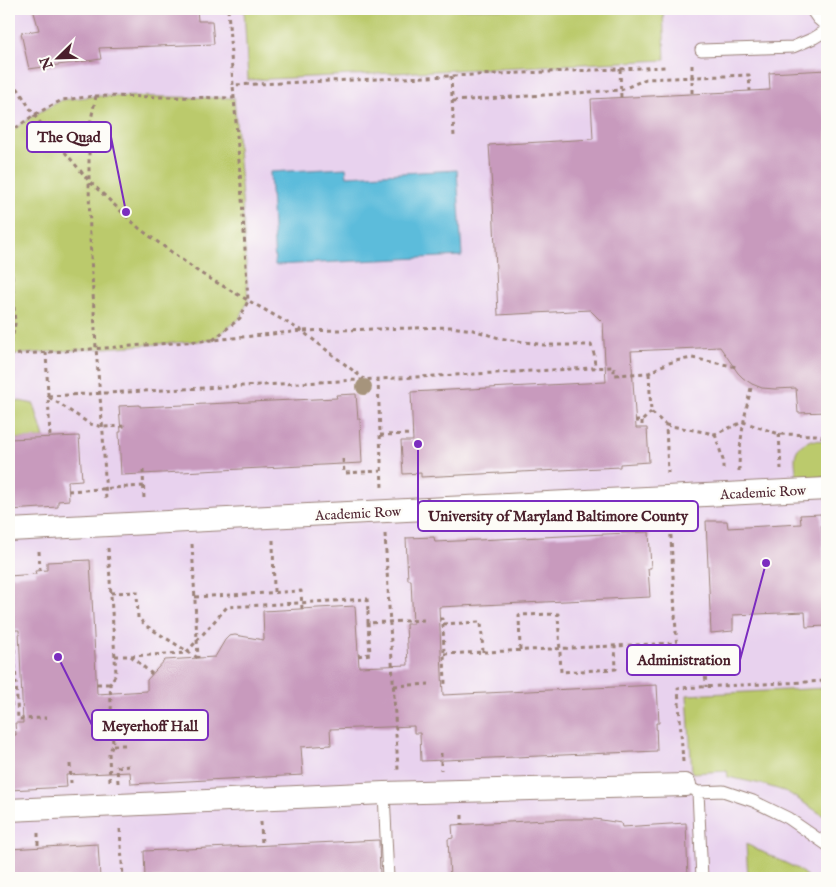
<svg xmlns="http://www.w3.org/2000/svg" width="836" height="887" font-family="'IM FELL English',serif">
	<rect width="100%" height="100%" fill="#fdfcf7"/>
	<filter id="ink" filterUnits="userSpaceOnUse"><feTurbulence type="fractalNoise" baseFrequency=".02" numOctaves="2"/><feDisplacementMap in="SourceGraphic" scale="10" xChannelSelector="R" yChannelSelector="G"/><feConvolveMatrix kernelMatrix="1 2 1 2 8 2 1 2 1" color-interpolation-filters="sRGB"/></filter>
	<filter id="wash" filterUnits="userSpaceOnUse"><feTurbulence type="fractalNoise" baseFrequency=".0096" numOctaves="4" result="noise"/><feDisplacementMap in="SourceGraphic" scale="20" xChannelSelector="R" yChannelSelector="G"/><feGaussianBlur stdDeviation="1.12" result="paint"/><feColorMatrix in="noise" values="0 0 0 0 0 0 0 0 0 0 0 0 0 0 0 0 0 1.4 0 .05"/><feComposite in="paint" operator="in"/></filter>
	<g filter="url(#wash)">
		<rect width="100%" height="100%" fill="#ece5c6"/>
		<path fill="#e8d2ee" d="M9,9H827V878H9Z"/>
		<path fill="#bbca6c" stroke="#82744c" d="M244,9H663L665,60L248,80Z
			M96,96L234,98L242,198L248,301L240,318L213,340L9,355L15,324L9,227V133L34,115L62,100Z
			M9,399L34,404L44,438L9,439Z
			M811,440L827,441V477L797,479C795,460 790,448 811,440Z
			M827,688V818L787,792L761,784L728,777L727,771L692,773L687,695Z
			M746,844L798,869L809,878H748Z"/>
		<path fill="#5cbcdb" stroke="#536e83" d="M346,168L347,176L457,170L462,256L275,265L270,172Z"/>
		<g id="blocks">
			<path fill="#c89abd" d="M33,9H197L198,21H212L214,44L99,48L101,59L29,69L21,33L39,30Z
				M827,70V412L798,413L796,388L775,389L762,388L752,384L743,378L738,373L720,347L631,351L636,428H647L649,462L620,464V467L421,477V473L403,474L401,441H413L411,392L606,382L603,323L590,310L498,315L493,202L489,145L593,139L591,99L770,90L769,73Z
				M356,394L358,419H360L362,463L121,475L119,432H121L119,406L140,405V407L337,398L336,395Z
				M79,436L82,480L68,481L69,500L58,501V507L9,510V439Z
				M821,514L827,626L806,627L805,612L733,615V631L711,633L706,521H727L728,528L801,524L800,515Z
				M649,532L651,568H648L650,597L439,607L443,695L657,685L659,723H656L657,751L421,761L420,733H414V726L330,729L331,745L301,747L303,775L131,784L130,772L66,775L67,787L9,790V735H16L15,723H23L19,630H9V576L36,574L35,571L47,570V562L90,560L97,694L147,691V680L165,660L215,657L225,640L229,636L235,635L264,640L263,611L355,606L359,667L408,665L406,624H413L411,580H408L406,538L434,537L435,542Z
				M565,819H595L621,823L622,827L686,823L688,878H450L448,839L453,838L452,825Z
				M379,840L380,878H145L144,851Z
				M98,844L100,878H9V849Z"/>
		</g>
	</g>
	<g filter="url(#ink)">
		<use href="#blocks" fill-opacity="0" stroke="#9b8278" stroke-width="1"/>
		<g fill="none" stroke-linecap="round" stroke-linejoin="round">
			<defs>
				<path id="lane" d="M811,9L818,19L827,27
					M701,50L793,47L814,38L827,30
					M685,785L698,792L723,791L753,801L788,818L827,845
					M698,792L702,878
					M384,793L388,878"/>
				<path id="street" d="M9,530L827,489
					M9,810L384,793L685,785"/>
			</defs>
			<use href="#lane" stroke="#9b8278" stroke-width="13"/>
			<use href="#street" stroke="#9b8278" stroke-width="24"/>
			<path stroke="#9b8278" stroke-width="3" stroke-dasharray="4 4" stroke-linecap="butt" d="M228,9L233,85L667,67
				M692,65V94
				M620,69L621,98
				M9,74L34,115L89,181L140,229L200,273L302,331L364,379
				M451,76L454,137
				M96,96L89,129V181L90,238L96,348L103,433L106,502
				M453,101L621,90L646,79L749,75L750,91
				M9,133L34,115L62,100L96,96L234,98
				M9,227L15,324L9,354
				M213,340L240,318L248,301L242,198L233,85
				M46,352L50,437
				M9,355L213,340L302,331L451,327L473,330L499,338L544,345H591L594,354L595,368
				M649,373L651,412L666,425L668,473
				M378,379L382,488
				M48,396L611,367H614V375L649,373L661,366L675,361L692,358L737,367
				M49,397L90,424L103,427L127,426
				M635,421H642L651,412
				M642,421V428
				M666,425L715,434L743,422L779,434L816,435L827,438
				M715,434L723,460V471
				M779,434L781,469
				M380,435L413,434
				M343,459L344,473L381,471
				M143,470L144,500
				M739,471C739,442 745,412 752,384
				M68,491L144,486
				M827,513V523
				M670,519L678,670L705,671L706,687
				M385,534L398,770
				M273,540L274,592
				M192,544L198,658
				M108,548L116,674L110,684L113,745L109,753L110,782
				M39,551L40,570
				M9,553L18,719L46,718
				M111,593L137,592L138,618L148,627L198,658
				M195,597L301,591L302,609
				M826,608H827
				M368,611V623L425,620
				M439,619H442L443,624L445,684H442
				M443,624L481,622L483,652
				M520,650L519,615L558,614L561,672L616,669L615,646
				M444,654L676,643
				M115,656H131L152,674
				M358,656L370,654L368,623
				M97,684H110
				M394,686L429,684
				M9,705L17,704
				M113,745H129
				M441,753V770
				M683,762L678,688L827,681
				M70,764L71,783
				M118,783L117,767L130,766
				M462,815V824
				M261,822L262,846
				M120,829L123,878
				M38,833V847"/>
			<use href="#lane" stroke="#fff" stroke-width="11"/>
			<use href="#street" stroke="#fff" stroke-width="22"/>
			<path stroke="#9b8278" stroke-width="3" stroke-dasharray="4 4" stroke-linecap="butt" d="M131,656L186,653L227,607L367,599L368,611"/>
		</g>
		<circle fill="#a6947b" cx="364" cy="387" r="8"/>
	</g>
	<g text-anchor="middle" stroke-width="4.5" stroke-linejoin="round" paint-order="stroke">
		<g font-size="14" fill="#4a1f2b" stroke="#fdfcf7">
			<text transform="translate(763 492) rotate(-3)" y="5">Academic Row</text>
			<text transform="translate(358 513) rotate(-3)" y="5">Academic Row</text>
		</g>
	</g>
	<path fill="none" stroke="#7b2cbf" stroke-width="2" d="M126 212L111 137M418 444L418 516M766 563L740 660M58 657L92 725"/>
	<g fill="#7b2cbf" stroke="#fdfcf7" stroke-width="2">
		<circle cx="126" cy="212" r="5"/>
		<circle cx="418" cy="444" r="5"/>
		<circle cx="766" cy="563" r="5"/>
		<circle cx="58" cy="657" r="5"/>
	</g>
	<g fill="#fdfcf7" stroke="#7b2cbf" stroke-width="2">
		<rect x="27" y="122" width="84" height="30" rx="5"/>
		<rect x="418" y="501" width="280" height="30" rx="5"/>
		<rect x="627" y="645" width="113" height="30" rx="5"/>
		<rect x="92" y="710" width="116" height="30" rx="5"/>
	</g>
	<g font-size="15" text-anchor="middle" font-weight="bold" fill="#4a1f2b">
		<text x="69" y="142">The Quad</text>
		<text x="558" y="521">University of Maryland Baltimore County</text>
		<text x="684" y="665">Administration</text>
		<text x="150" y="731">Meyerhoff Hall</text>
	</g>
	<rect width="836" height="887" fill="none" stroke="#fdfcf7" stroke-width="30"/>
	<g transform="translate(58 58) rotate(247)" stroke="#fdfcf7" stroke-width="4" paint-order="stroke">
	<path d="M0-4L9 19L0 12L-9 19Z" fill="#4a1f2b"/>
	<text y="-8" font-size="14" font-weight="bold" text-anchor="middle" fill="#4a1f2b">N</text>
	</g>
</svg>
